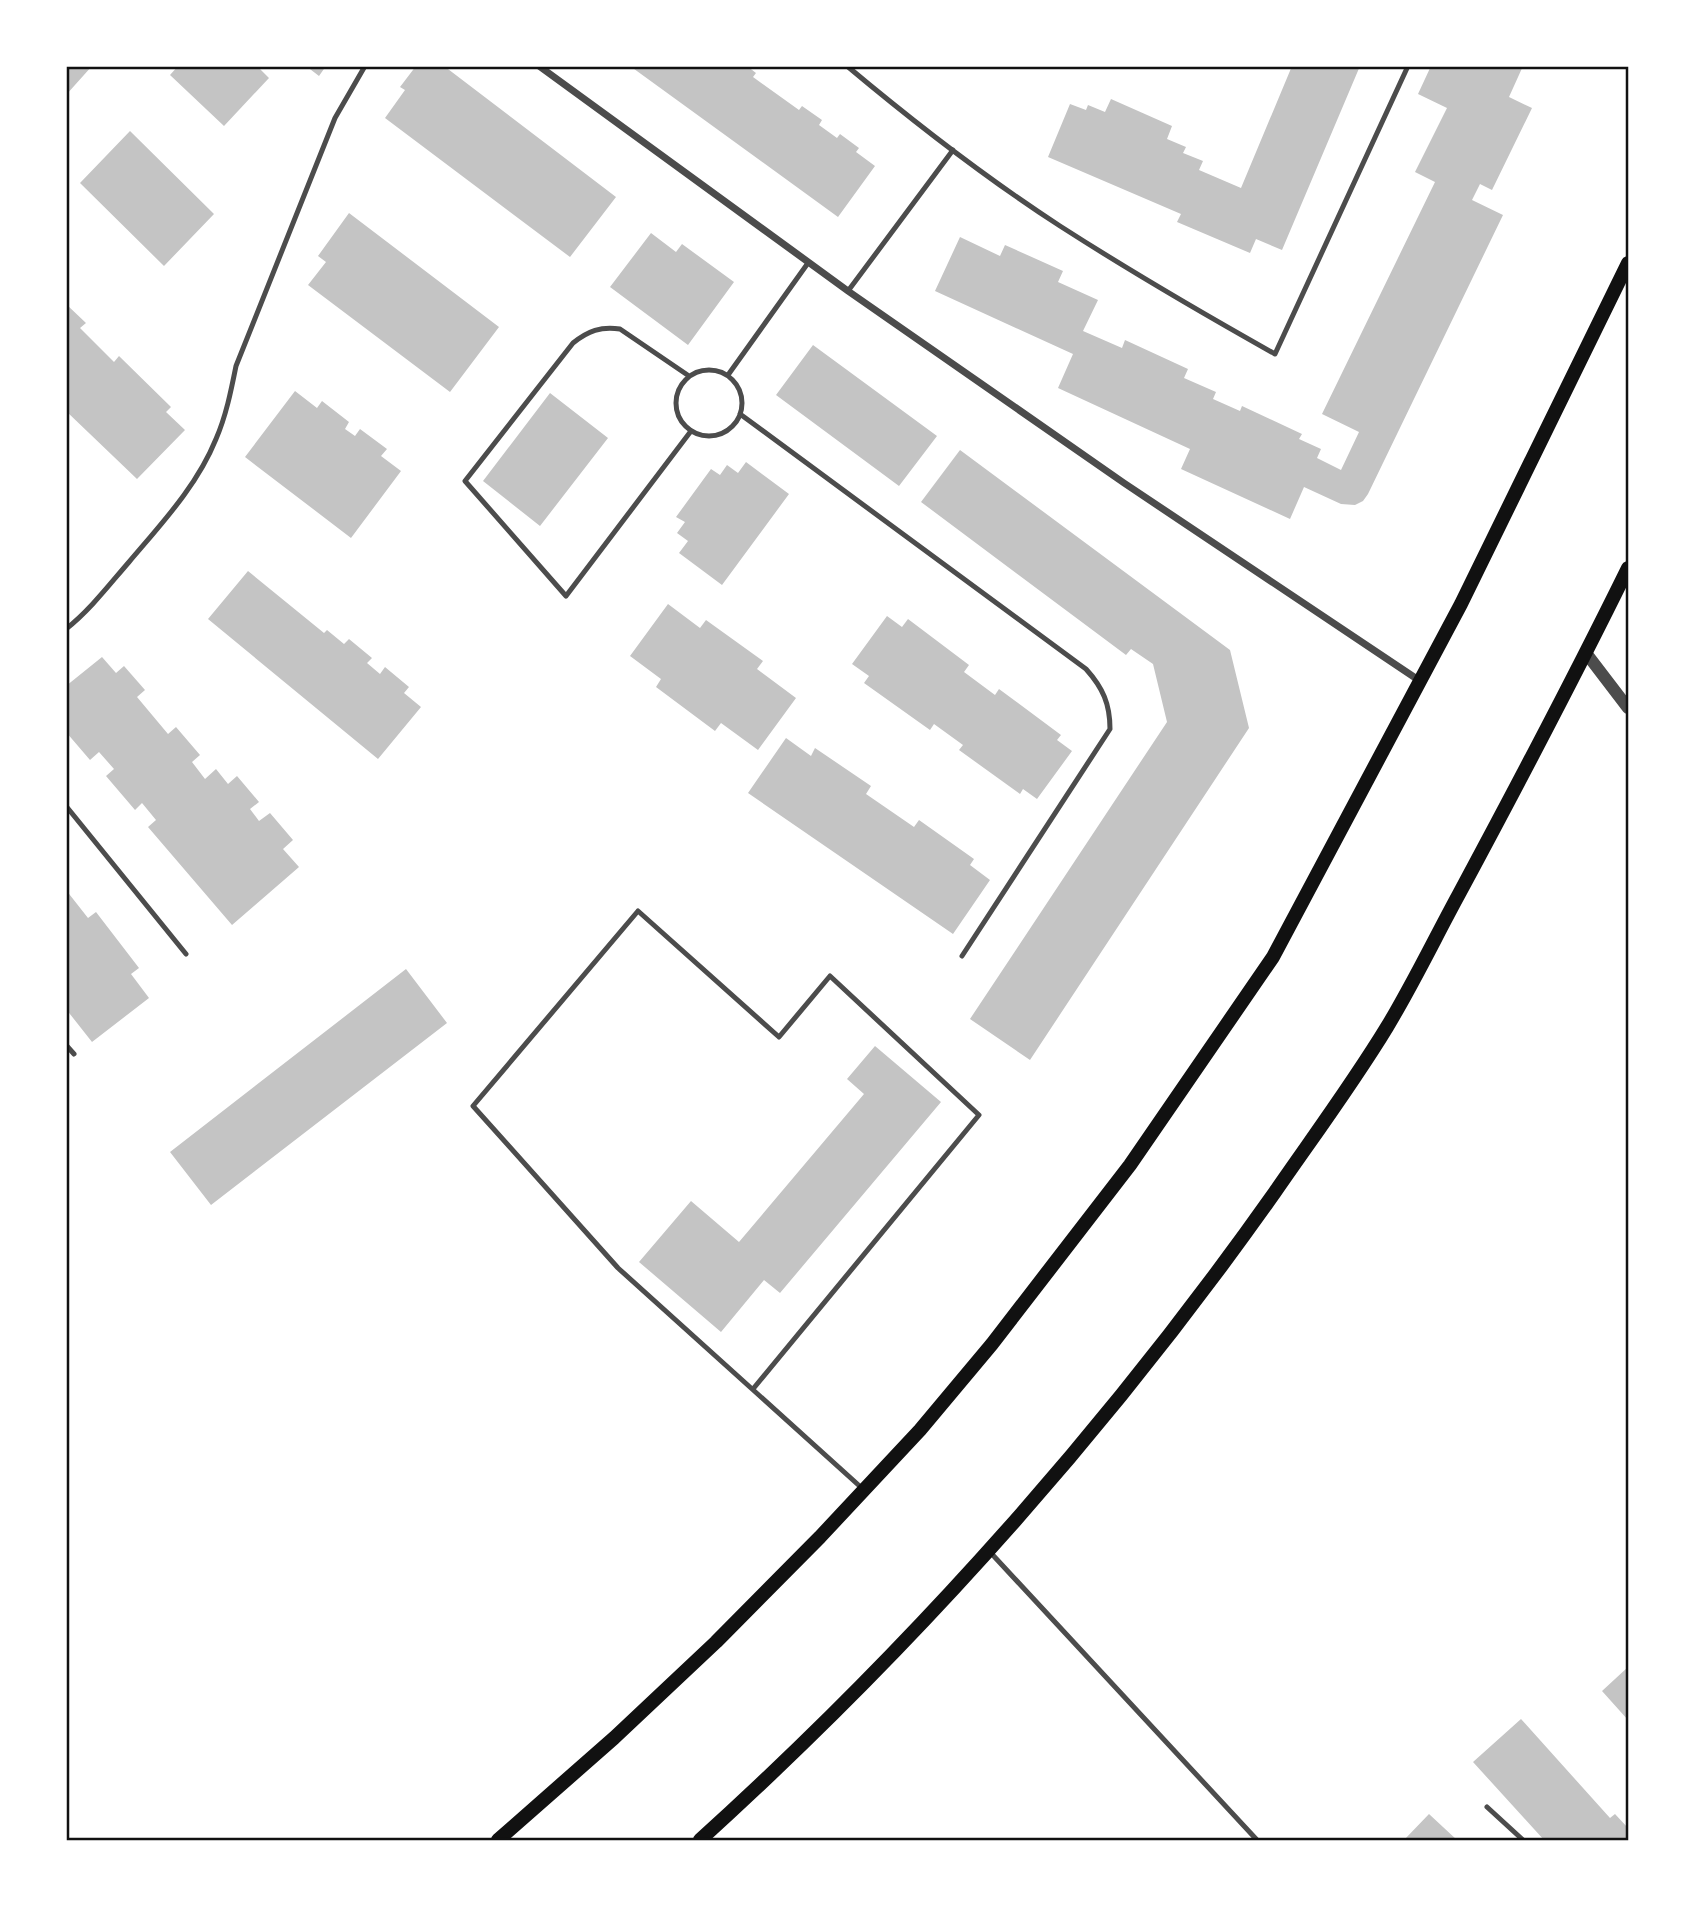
<svg xmlns="http://www.w3.org/2000/svg" width="1695" height="1907" font-family="Jost,sans-serif">
	<rect width="100%" height="100%" fill="#fff"/>
	<path fill="#c4c4c4" d="M66,66H92L66,95Z
		M178,66H257L269,78L224,126L170,75Z
		M306,66H326L319,76Z
		M416,66H444L616,197L570,257L385,118L405,90L400,87Z
		M630,66H747L756,73L753,77L799,110L802,106L822,120L819,125L837,138L840,134L859,148L856,152L875,166L838,217Z
		M1292,66H1360L1282,250L1256,239L1250,253L1177,222L1181,214L1048,157L1070,104L1086,110L1088,105L1105,112L1111,99L1172,126L1167,139L1186,147L1183,153L1203,161L1199,170L1241,188Z
		M1431,66H1523L1509,97L1532,108L1492,190L1480,184L1472,200L1503,215L1368,494L1363,501L1355,505L1341,504L1304,487L1290,519L1181,469L1190,449L1058,388L1073,354L935,291L960,237L1000,256L1005,245L1063,271L1058,282L1098,300L1083,331L1122,348L1125,340L1188,369L1184,378L1216,392L1213,399L1240,411L1242,406L1302,434L1299,439L1321,449L1317,458L1341,470L1359,432L1322,414L1435,182L1415,172L1447,108L1418,94Z
		M130,131L214,214L164,266L80,183Z
		M349,213L499,327L450,392L308,285L326,262L318,256Z
		M651,233L676,252L682,244L734,282L688,345L610,287Z
		M66,304L86,323L80,328L114,362L119,356L171,407L166,412L185,430L137,479L66,411Z
		M813,345L937,436L899,486L776,395Z
		M295,391L317,408L322,401L349,422L345,429L355,436L360,429L387,449L381,456L401,471L351,538L245,457Z
		M550,393L608,438L540,526L483,481Z
		M960,450L1230,650L1249,728L1030,1060L970,1019L1167,722L1153,664L1131,649L1126,655L921,502Z
		M746,462L789,494L722,585L679,553L688,541L677,533L685,522L676,517L711,469L720,475L727,465L738,473Z
		M248,571L324,633L327,630L344,644L349,639L372,658L367,663L380,674L385,667L409,687L404,693L421,707L378,759L208,619Z
		M668,604L700,628L706,620L763,661L757,669L796,698L758,750L721,723L715,731L656,687L661,679L630,656Z
		M887,616L902,627L908,619L969,665L964,672L995,695L999,689L1061,735L1057,740L1072,751L1037,799L1023,789L1020,794L959,750L963,745L934,724L930,730L864,683L869,676L852,664Z
		M102,657L116,673L124,666L145,690L137,697L168,734L176,727L200,755L192,762L205,779L216,769L228,784L237,776L259,802L250,809L259,821L270,813L293,840L283,849L299,867L232,925L148,827L156,820L142,803L135,810L106,776L114,769L99,752L90,760L66,732V720L69,718L66,714V686Z
		M786,738L811,756L815,748L871,786L866,794L914,827L919,820L974,859L970,865L990,880L953,934L748,793Z
		M66,890L88,918L96,912L139,968L131,974L149,998L92,1042L66,1009Z
		M406,969L447,1023L211,1205L170,1152Z
		M875,1046L941,1102L780,1293L764,1280L721,1332L639,1262L691,1201L739,1242L864,1094L847,1079Z
		M1628,1667V1720L1602,1691Z
		M1521,1719L1610,1818L1615,1814L1628,1828V1840H1544L1473,1762Z
		M1429,1814L1457,1840H1404Z"/>
	<g fill="none" stroke-linecap="round" stroke-linejoin="round">
		<path stroke="#4c4c4c" stroke-width="5" d="M847,66C915,123 986,178 1060,226C1130,271 1202,313 1275,354L1408,66
			M848,291L953,150
			M676 403a33 33 0 1 1 66 0a33 33 0 1 1-66 0Z
			M728,375L808,263
			M689,376L620,329C601,326 588,331 573,343L465,481L566,596L691,431
			M740,414L1086,669C1103,688 1110,704 1110,729L962,956
			M66,629C90,610 109,585 129,562C162,523 197,486 216,439C226,416 231,391 236,366L335,118L365,66
			M66,806L186,954
			M66,1045L74,1054
			M753,1389L979,1115L830,976L779,1037L638,911L473,1106L618,1268L864,1490
			M990,1552L1257,1840
			M1487,1807L1523,1840"/>
		<path stroke="#4c4c4c" stroke-width="7" d="M539,66L848,291L1124,483L1420,681"/>
		<path stroke="#4c4c4c" stroke-width="12" d="M1586,653L1628,708"/>
		<path stroke="#111" stroke-width="14" d="M498,1840L614,1738L716,1642L820,1537L920,1430L992,1344L1130,1165L1273,957L1461,604L1628,263
			M700,1840C916,1644 1107,1430 1275,1192C1313,1137 1353,1083 1387,1027C1413,984 1435,938 1459,894C1517,786 1574,678 1628,568"/>
	</g>
	<rect width="1695" height="1907" fill="none" stroke="#ffffff" stroke-width="136"/>
	<rect x="68" y="68" width="1559" height="1771" fill="none" stroke="#111" stroke-width="2.5"/>
</svg>
